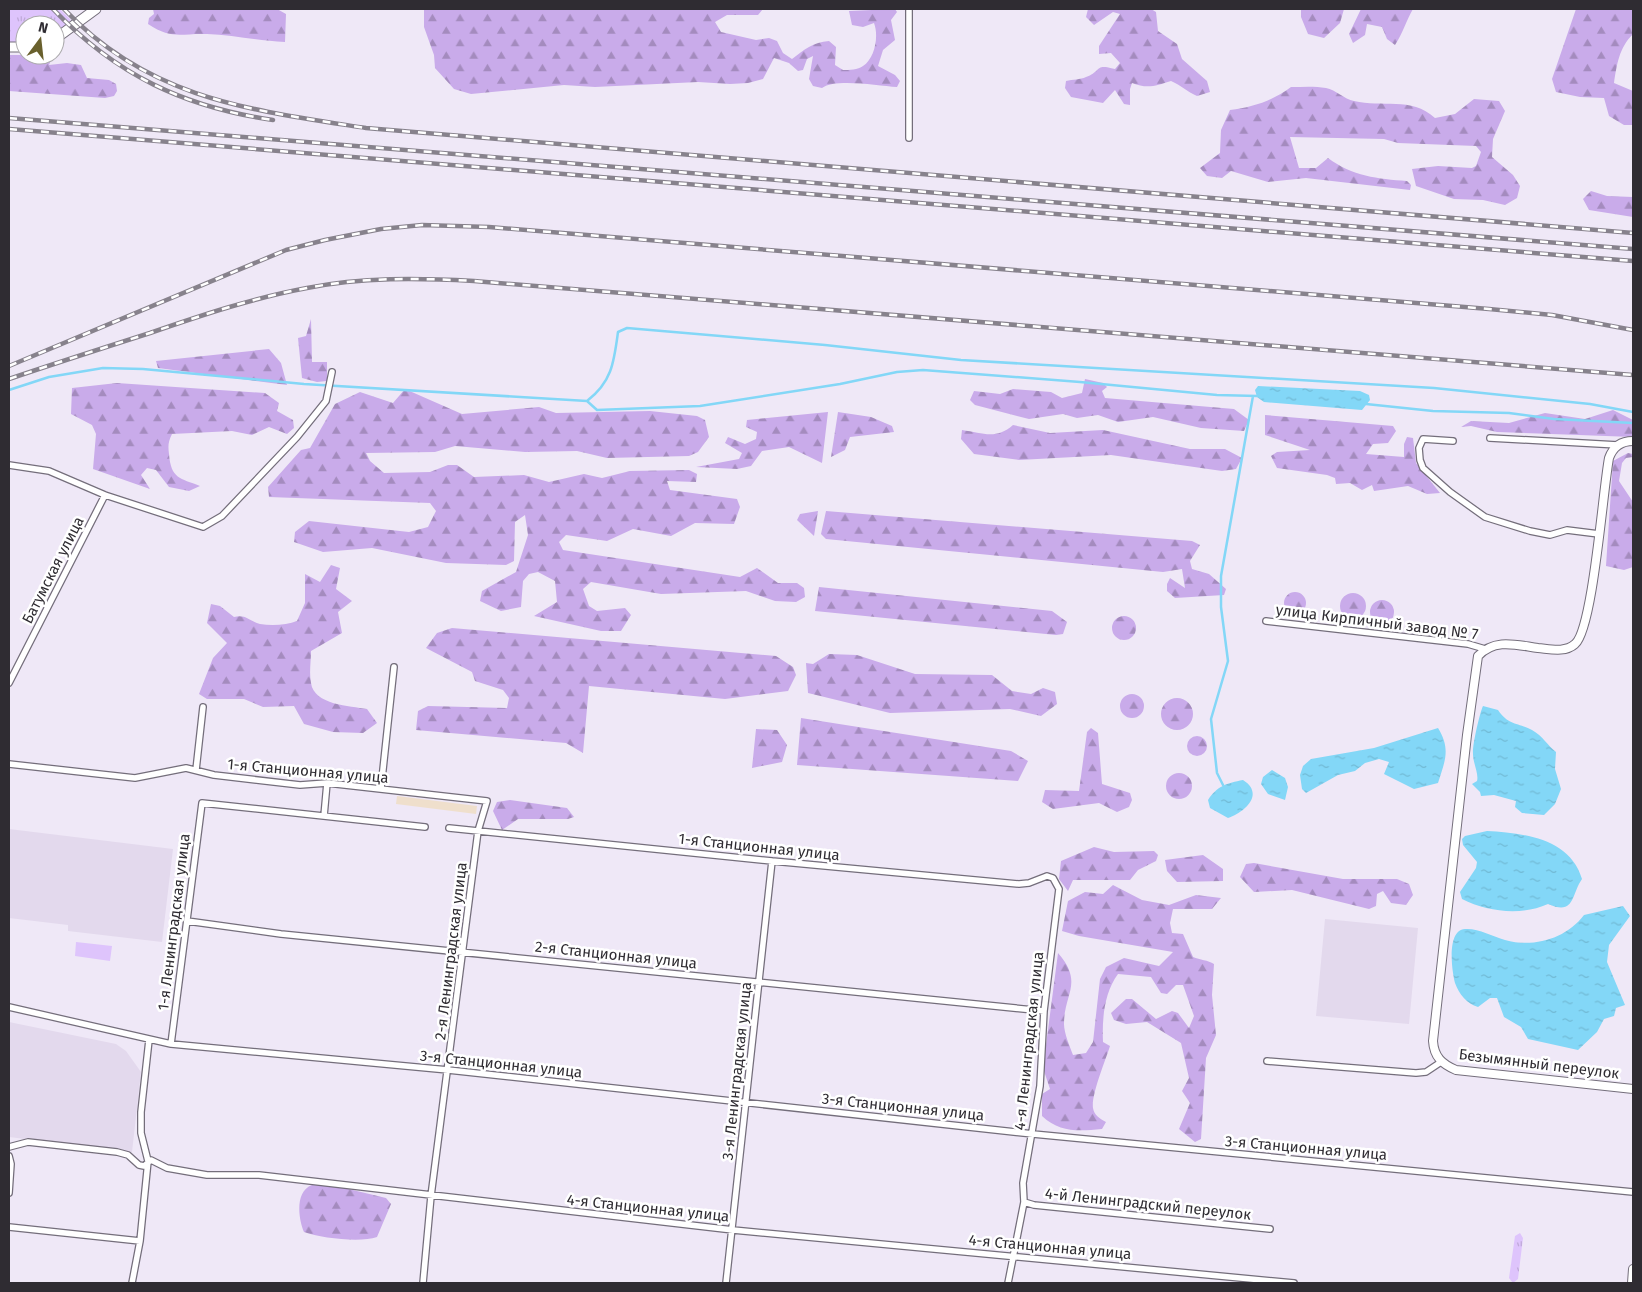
<svg xmlns="http://www.w3.org/2000/svg" width="1642" height="1292" font-family="'Fira Sans',sans-serif">
	<defs>
		<pattern id="grass-tufts" width="24" height="20" patternUnits="userSpaceOnUse" patternTransform="scale(1.25)"><rect width="24" height="20" fill="#dec4fc"/><path d="M3 7l-1-3M5 7V3M7 7l1-3M15 17l-1-3M17 17v-4M19 17l1-3" fill="none" stroke="#bfa9d8"/></pattern>
		<pattern id="forest-firs" width="22" height="20" patternUnits="userSpaceOnUse" patternTransform="scale(1.25)"><rect width="22" height="20" fill="#c9abea"/><path d="M5 1l3.5 6h-7zM16 11l3.5 6h-7z" fill="#a48bbe"/></pattern>
		<pattern id="water-ripples" width="26" height="14" patternUnits="userSpaceOnUse" patternTransform="scale(1.25)"><rect width="26" height="14" fill="#83d7f7"/><path d="M2 4q2-2 4 0t4 0M15 11q2-2 4 0t4 0" fill="none" stroke="#71b9d4"/></pattern>
	</defs>
	<rect width="100%" height="100%" fill="#efe8f7"/>
	<path fill="#efdfcc" d="M397,796L477,806L476,814L396,804Z"/>
	<path fill="#e3d9ed" d="M9,829L173,849L162,942L68,931V925L9,918Z
		M1325,919L1418,928L1409,1024L1316,1016Z
		M9,1022L116,1044L126,1051L141,1072L132,1152L9,1137Z"/>
	<path fill="url(#grass-tufts)" d="M9,9H60L71,20L55,33V25H25V43H9Z
		M1520,1233L1523,1238L1518,1279L1513,1283L1509,1278L1515,1236Z"/>
	<path fill="url(#forest-firs)" d="M153,9H277L286,14L285,42C259,41 233,35 207,34C181,33 172,40 148,24L149,18L154,14Z
		M424,9H763L758,15H727L715,22L721,32L756,40L769,38L777,41L783,53L792,59C804,50 813,42 829,41L836,47L835,65L843,70C849,70 858,70 863,66C875,58 879,36 874,23L863,27L852,25L849,11L895,9L897,12L891,20L895,40L883,50L878,66L895,75L900,81L897,87C878,86 836,78 822,88L813,86L809,79L813,56L807,59L803,70L798,71L789,63L774,58L763,79L748,83L730,84L698,82L595,87L564,85L471,94L454,89L435,68L434,55L424,27Z
		M1088,9H1151L1156,12L1158,31L1177,44L1182,59L1207,81L1210,92L1197,96C1187,92 1181,85 1171,81C1156,86 1147,89 1132,83L1130,89V105L1124,104L1115,90L1103,103L1071,97L1065,88L1066,81C1073,79 1080,80 1086,77C1102,71 1094,63 1115,69L1120,63L1111,53L1099,54V46L1120,14L1113,12L1094,25L1086,17Z
		M1301,9H1344L1340,23L1324,38L1308,34L1301,17Z
		M1361,9H1413C1406,21 1403,33 1395,45L1387,39L1382,27L1367,24L1365,35L1353,43L1349,34Z
		M1576,9H1633V34C1619,48 1617,64 1614,83L1633,91V125H1624L1609,116L1604,98L1580,97L1556,92L1552,79Z
		M9,55H53L49,65L67,63L81,65L87,78L109,80L116,84L117,91L114,96L105,98L9,91Z
		M1291,87C1302,87 1315,86 1326,88C1336,90 1344,99 1354,101C1382,108 1411,96 1435,118L1455,114L1474,99L1499,101L1505,111L1493,139L1492,157L1513,175L1520,186L1517,198L1505,205L1483,200L1454,199L1416,186L1412,169L1438,166L1472,168L1476,166L1481,152L1476,146L1398,143L1384,139L1290,137L1299,168H1316L1328,158C1352,176 1378,179 1407,181L1411,185L1410,190L1306,178L1268,182L1231,171L1222,178L1207,176L1200,168L1220,153L1221,130L1230,110C1253,107 1272,101 1291,87Z
		M1591,191L1607,196L1633,197V217L1589,210L1583,199Z
		M311,319L312,362H327V381L317,382L302,378L298,338L306,336Z
		M269,349L281,363L287,385L158,368L156,361Z
		M1085,379L1103,383L1107,387L1102,391L1105,398L1234,409L1249,420L1244,431L1201,428L1153,417L1118,422L1098,415L1077,418L1063,414L1029,419L975,405L970,400L974,391L1000,394L1013,389L1051,392L1062,398L1082,393Z
		M117,383L265,393L279,403L277,411L293,420L294,428L287,434L269,427L252,435L232,431L172,434C168,442 168,446 169,454C171,479 180,478 200,486L189,491L169,487L156,470L147,468L141,475L150,489L93,469L96,434L92,425L71,414L72,388Z
		M405,389L462,414L539,407L556,413L650,411L697,416L705,420L709,437L698,452L689,456L607,458L577,451L525,452L455,446L435,452L366,453L370,461L384,473L430,472L448,465H457L474,477L524,475L549,482L584,474L602,478L630,471L689,470L697,474L696,482L667,481L670,490L737,499L740,507L734,524L695,523L671,536L633,529L607,541L566,535L559,542L563,550L740,577L757,568L778,583H797L804,588L805,597L796,602L775,601L746,591L661,594L591,582L583,589L589,606L597,611L625,608L631,615L621,631H601L534,616L557,602L555,581L538,572L529,574L523,581L521,607L501,611L480,601L482,591L516,572L528,535L525,515L515,522L514,561L506,565L446,563L372,548L323,552L294,542L295,532L309,521L409,532L428,527L436,511L430,503L269,497L268,487L301,450L310,448L335,404L360,392L393,403Z
		M1613,410L1633,420V437L1497,432L1471,426L1461,427L1471,421L1509,423L1545,413L1585,419Z
		M828,412L822,463L789,447L762,451L751,466L737,469L696,467L739,459L742,453L725,443L728,437L745,444L756,439L757,432L746,427L747,420Z
		M838,412L871,417L892,426L894,432L850,437L845,450L831,457Z
		M1265,415L1393,426L1396,431L1388,443L1373,444L1366,454L1404,457V444L1407,437L1413,438L1416,463L1440,493L1427,494L1408,486L1374,491L1372,485L1362,490L1350,483L1336,484L1335,478L1327,475L1277,468L1271,456L1277,452L1310,450L1265,435Z
		M1013,425L1050,433L1103,430L1190,449H1225L1242,458L1236,469L1222,471L1111,455L1019,460L974,454L961,439L962,430C983,433 996,440 1013,425Z
		M1628,453L1633,454V457L1626,458L1622,463L1619,481L1633,502V567L1624,570L1606,566L1613,461Z
		M818,511L814,536L797,520L800,514Z
		M826,511L1192,541L1200,545L1190,561L1192,569L1209,574L1226,589L1224,595L1175,598L1167,591V584L1170,578L1185,588L1182,569L1163,572L826,539L821,534Z
		M331,565L340,568L336,589L352,601L338,612L342,633L311,651C311,661 309,673 311,683C314,705 350,706 367,709L377,723L363,733L333,732L304,724L294,706L263,707L244,699H207L199,694L213,658L227,643L207,623L211,604L220,606L234,617C246,614 249,621 260,624C272,626 287,625 297,621L305,603V574L320,582Z
		M819,587L1052,611L1067,622L1063,634L1056,635L815,611Z
		M1284 603a11 11 0 1 1 22 0a11 11 0 1 1-22 0Z
		M1340 606a13 13 0 1 1 26 0a13 13 0 1 1-26 0Z
		M1370 612a12 12 0 1 1 24 0a12 12 0 1 1-24 0Z
		M1112 628a12 12 0 1 1 24 0a12 12 0 1 1-24 0Z
		M452,628L776,656L793,667L796,675L788,691L725,699L589,686L583,753L566,743L416,730L418,711L428,706L507,708L509,698L503,690L475,681L472,672L426,648L437,633Z
		M829,654L857,655L915,674L992,675L1012,691L1031,694L1043,688L1055,692L1057,704L1041,716L1010,709L890,713L808,693L806,663L813,664Z
		M1120 706a12 12 0 1 1 24 0a12 12 0 1 1-24 0Z
		M1161 714a16 16 0 1 1 32 0a16 16 0 1 1-32 0Z
		M801,718L1011,751L1028,761L1018,781L797,765Z
		M1091,728L1098,733L1102,784L1130,793L1132,800L1129,807L1117,812L1099,803L1053,809L1042,802L1045,790L1079,791L1087,732Z
		M756,729L777,730L787,745L782,762L752,768Z
		M1187 746a10 10 0 1 1 20 0a10 10 0 1 1-20 0Z
		M1166 786a13 13 0 1 1 26 0a13 13 0 1 1-26 0Z
		M510,800L567,808L574,817L568,819H518L502,830L493,811L497,802Z
		M1094,847L1114,852L1154,851L1158,855L1156,861L1138,870L1130,880H1073L1068,891L1059,879L1061,861Z
		M1203,855L1223,869V881L1177,882L1167,871L1165,860Z
		M1254,863L1343,879H1397L1409,884L1413,895L1406,905L1391,903L1383,891L1377,894L1376,906L1369,909L1292,890L1254,892L1240,877L1246,864Z
		M1113,885L1142,900L1169,905L1196,895L1221,898L1212,909H1173L1170,923L1172,933L1183,934L1193,957C1200,960 1208,960 1214,964L1212,995L1216,1035L1206,1058L1201,1139L1195,1142L1179,1129L1190,1103L1182,1091L1189,1078L1181,1043L1147,1022L1126,1024L1114,1020L1111,1013L1126,999H1132L1156,1019L1172,1011L1178,1013L1189,1028L1194,1016L1183,985H1176L1167,994L1161,993L1151,977L1118,974C1104,993 1102,1019 1103,1042L1110,1046C1106,1059 1091,1095 1093,1108C1094,1115 1100,1119 1106,1122L1102,1129C1079,1131 1060,1133 1042,1116V1094L1050,1089L1043,1068L1058,953C1084,983 1064,993 1064,1024C1064,1033 1070,1047 1073,1055L1086,1053L1093,1042L1100,979L1106,967L1124,958L1159,966L1173,952L1079,936L1062,931L1068,901L1085,892L1103,894Z
		M312,1185L336,1186L386,1198L391,1204L377,1237C360,1243 321,1238 304,1232C298,1218 295,1191 312,1185Z"/>
	<path fill="#dec4fc" d="M76,942L112,946L110,961L75,956Z"/>
	<path fill="url(#water-ripples)" d="M1258,386L1360,391L1369,395L1370,400L1362,410L1264,402L1257,397L1255,390Z
		M1483,706L1498,710C1509,726 1517,722 1532,730C1543,736 1547,745 1556,752L1555,769L1561,789L1555,804L1544,815L1522,813L1515,807L1516,801L1494,795L1481,796L1480,792L1472,784L1477,781C1479,774 1473,763 1473,754C1472,746 1480,712 1483,706Z
		M1438,728C1451,749 1445,761 1438,783L1414,789L1384,774L1389,762L1379,759L1365,763L1355,771L1338,775L1306,793L1302,789L1300,775L1303,766L1311,759L1374,748Z
		M1272,770L1285,778L1288,787L1285,800L1268,794L1261,784L1263,777Z
		M1243,780C1265,794 1245,812 1228,818L1210,808L1208,800C1217,786 1227,783 1243,780Z
		M1487,831C1523,833 1570,838 1582,879C1571,895 1575,916 1548,904C1521,916 1488,912 1462,899L1460,892L1476,868L1477,862L1463,845L1462,839L1465,836Z
		M1623,906L1630,916L1609,945L1607,962L1625,1005L1616,1008L1614,1016L1604,1019L1597,1032L1578,1050L1528,1039L1521,1027L1504,1017L1497,998H1490L1478,1007C1467,1004 1459,994 1455,983C1452,972 1446,930 1465,929C1478,928 1492,936 1505,940C1533,948 1566,939 1584,915Z"/>
	<g fill="none" stroke-linecap="round" stroke-linejoin="round">
		<path stroke="#83d7f7" stroke-width="2.5" d="M9,390L49,377L103,368L143,369L304,384L587,401L597,410L700,406L840,384L897,372L923,370L1080,382L1217,395L1257,396
			M587,401C612,382 614,362 618,332L627,328L825,345L961,360L1434,388L1590,404L1633,412
			M1366,404L1433,411L1509,413L1554,419L1633,423
			M1223,785L1217,773L1211,719L1228,661L1221,607V576L1253,396"/>
		<defs>
			<path id="minor" d="M909,9V138
				M1490,438L1618,445
				M1453,441L1423,439L1419,448L1420,460L1423,468L1450,492L1485,517L1530,531L1550,535L1567,530L1599,534
				M9,465L49,471L105,495L203,527L222,516L297,437L326,401L332,372
				M1266,621L1468,644L1485,649
				M9,683L105,495
				M9,764L135,778L186,768L214,775L300,785L327,783L487,801L478,831L431,1196L423,1283
				M196,770L203,707
				M381,788L394,667
				M324,816L327,783
				M449,828L772,861L1019,884L1029,883L1047,876L1053,878L1059,889L1044,1011L1040,1086L1023,1183L1024,1202L1008,1283
				M187,921L281,934L1044,1011
				M9,1007L171,1044L448,1070L1033,1134L1633,1192
				M171,1044L202,803L425,827
				M1267,1061L1416,1073L1426,1072L1441,1062
				M9,1147L28,1142L117,1152L128,1155L139,1165L144,1166L151,1160L167,1168L207,1175H259L733,1230L1294,1283
				M9,1156L11,1164L9,1193
				M1024,1202L1034,1205L1270,1229
				M9,1227L140,1241
				M132,1283L140,1241L148,1161L141,1133V1112L149,1040
				M726,1283L772,861"/>
			<path id="tertiary" d="M1633,441C1621,441 1613,447 1609,458C1603,489 1593,629 1575,644C1565,653 1550,649 1538,648C1516,645 1495,638 1478,656L1467,735L1433,1041C1434,1057 1442,1064 1456,1070L1633,1089
				M1632,1283L1633,1269"/>
			<path id="secondary" d="M55,39L96,9
				M9,47H25"/>
		</defs>
		<use href="#minor" stroke="#746e7b" stroke-width="8"/>
		<use href="#tertiary" stroke="#746e7b" stroke-width="10"/>
		<use href="#secondary" stroke="#746e7b" stroke-width="11"/>
		<use href="#minor" stroke="#fff" stroke-width="5.5"/>
		<use href="#tertiary" stroke="#fff" stroke-width="8"/>
		<use href="#secondary" stroke="#fff" stroke-width="9"/>
		<defs>
			<path id="rail" d="M53,9C116,75 184,107 273,120
				M64,9C149,99 250,110 366,128L1633,233
				M9,118L1633,249
				M9,129L1633,261
				M9,366L286,250L325,240L381,229L422,225L489,227L1489,309L1552,315L1633,330
				M9,379C56,363 103,348 150,333C202,315 253,298 307,288C362,277 418,278 474,281L1633,375"/>
		</defs>
		<use href="#rail" stroke="#87828c" stroke-width="4.5"/>
		<use href="#rail" stroke="#fff" stroke-width="2.5" stroke-dasharray="8" stroke-linecap="butt"/>
	</g>
	<g text-anchor="middle" stroke-width="5" stroke-linejoin="round" paint-order="stroke">
		<g font-size="15" fill="#2f2c32" stroke="#fff">
			<text transform="translate(53 570) rotate(-63)" y="5">Батумская улица</text>
			<text transform="translate(1377 622) rotate(7)" y="5">улица Кирпичный завод № 7</text>
			<text transform="translate(308 771) rotate(5)" y="5">1-я Станционная улица</text>
			<text transform="translate(759 847) rotate(6)" y="5">1-я Станционная улица</text>
			<text transform="translate(174 922) rotate(-83)" y="5">1-я Ленинградская улица</text>
			<text transform="translate(451 951) rotate(-83)" y="5">2-я Ленинградская улица</text>
			<text transform="translate(616 955) rotate(6)" y="5">2-я Станционная улица</text>
			<text transform="translate(1029 1041) rotate(-84)" y="5">4-я Ленинградская улица</text>
			<text transform="translate(501 1064) rotate(6)" y="5">3-я Станционная улица</text>
			<text transform="translate(1539 1064) rotate(7)" y="5">Безымянный переулок</text>
			<text transform="translate(737 1071) rotate(-84)" y="5">3-я Ленинградская улица</text>
			<text transform="translate(903 1107) rotate(6)" y="5">3-я Станционная улица</text>
			<text transform="translate(1306 1148) rotate(5)" y="5">3-я Станционная улица</text>
			<text transform="translate(1148 1204) rotate(6)" y="5">4-й Ленинградский переулок</text>
			<text transform="translate(648 1208) rotate(6)" y="5">4-я Станционная улица</text>
			<text transform="translate(1050 1247) rotate(5)" y="5">4-я Станционная улица</text>
		</g>
	</g>
	<rect width="1642" height="1292" fill="none" stroke="#2f2c32" stroke-width="20"/>
	<g transform="translate(40 40) rotate(15)"><circle r="24" fill="#ffffff" stroke="#acabad"/>
	<path d="M0-4L9 19L0 12L-9 19Z" fill="#69602d"/>
	<text y="-8" font-size="14" font-weight="bold" text-anchor="middle" fill="#2f2c32">N</text>
	</g>
</svg>
